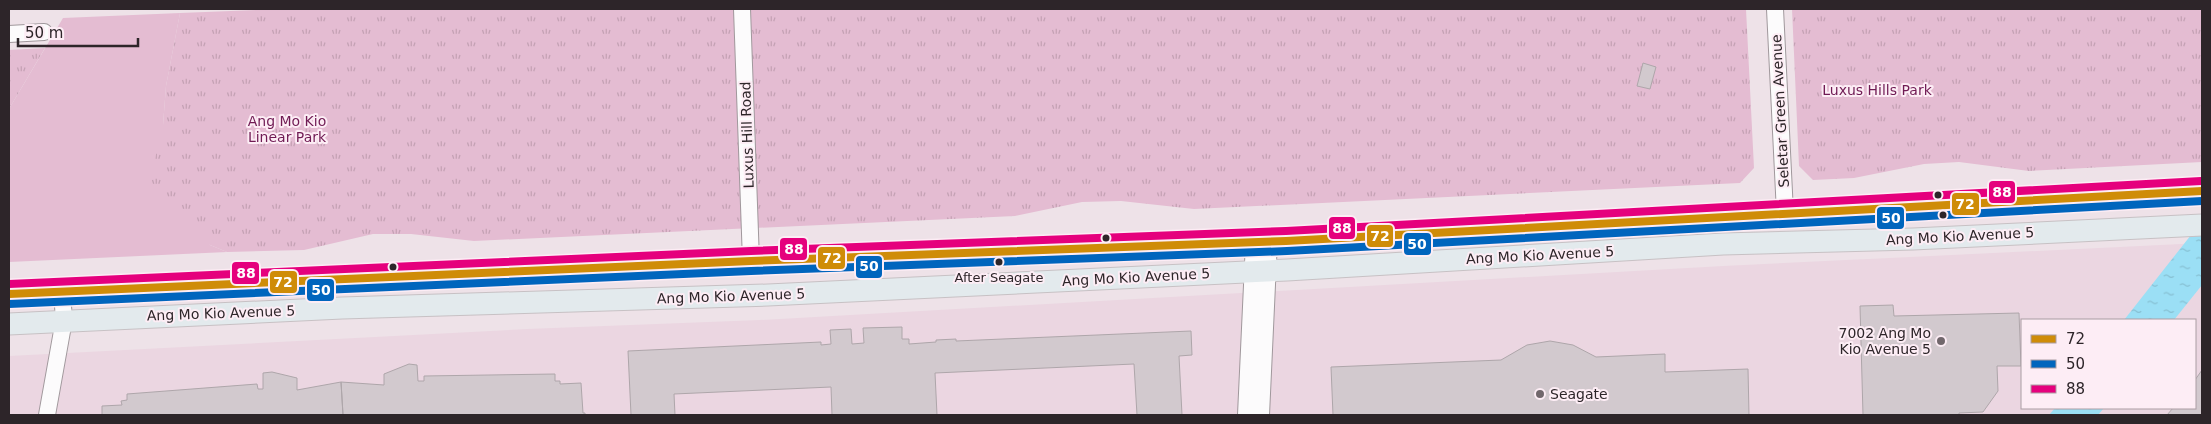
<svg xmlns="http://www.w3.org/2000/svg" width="2211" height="424" font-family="'DejaVu Sans',sans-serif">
	<defs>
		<pattern id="park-tufts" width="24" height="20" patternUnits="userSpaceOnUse" patternTransform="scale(1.25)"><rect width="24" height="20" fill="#e4bcd2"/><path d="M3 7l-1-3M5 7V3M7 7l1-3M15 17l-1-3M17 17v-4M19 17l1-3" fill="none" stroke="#c4a1b4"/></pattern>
		<pattern id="water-ripples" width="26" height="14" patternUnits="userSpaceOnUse" patternTransform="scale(1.25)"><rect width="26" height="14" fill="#9bdff5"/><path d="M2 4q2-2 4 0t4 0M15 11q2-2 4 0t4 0" fill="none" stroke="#86bfd2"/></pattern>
	</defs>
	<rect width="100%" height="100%" fill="#eee2e8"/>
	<path fill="#ebd6e1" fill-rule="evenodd" d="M2202,243V415H9V356L527,329L760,320L1723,266ZM2022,320H2195V408H2022Z"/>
	<path fill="#e4bcd2" d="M180,13L166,86L163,125L210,245L227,252L9,262V109L63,18Z"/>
	<path fill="url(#park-tufts)" d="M279,9H1746L1754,168L1740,183L1194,209L1121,201L1082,202L1015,216L474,241L411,234H373L304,250L227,252L210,245L148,188L163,125L166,86L180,13Z
		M1792,9H2202V162L2029,171L1959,162L1924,164L1854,178L1813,180L1799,166Z
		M45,48L9,109V50Z"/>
	<path fill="url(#water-ripples)" d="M2202,221V285L2174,320H2124Z
		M2055,408H2104L2098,415H2049Z"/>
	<path fill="#d2c9ce" stroke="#aea6aa" d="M1643,63L1656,67L1650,89L1637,86Z
		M1893,305L1894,316L2019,313L2021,366H1997L1998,391L1983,412L1959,413V415H1863L1860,306Z
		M902,327V339H909V344L936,342V340L956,339V341L1191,331L1192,355L1179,356L1182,415H1137L1134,364L935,373L937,415H832L831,387L674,394L675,415H631L628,351L821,342V345L831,344L830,330L851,329L852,344L864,343L863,328Z
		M1550,341L1573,345L1596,357L1665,354V372L1748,369L1749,415H1333L1331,367L1501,360L1527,345Z
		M409,364L417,365L418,381H424V376L555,374V381H560V384L581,383L583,413H585V415H343L341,382L384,385V374Z
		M2202,370V415H2167L2173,408H2195V380Z
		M272,372L297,378V390L341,382L343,415H102V406L122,405L121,401L127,400V394L257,384L258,389H263V373Z"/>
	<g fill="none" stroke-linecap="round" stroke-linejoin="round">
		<defs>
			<path id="minor" d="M742,9L751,261
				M1775,9L1785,213
				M9,34L44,32
				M47,415L64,320L62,292
				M1246,415L1254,242
				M1261,415L1269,241"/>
			<path id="major" d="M9,294L751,261L1286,241L2202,191
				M9,324L342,308L768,295L1287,270L1723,244L1913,239L2202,225"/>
		</defs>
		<use href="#minor" stroke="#a0989c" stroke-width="18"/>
		<use href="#major" stroke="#c7c1c4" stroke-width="23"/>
		<use href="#minor" stroke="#fcfbfc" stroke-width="16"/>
		<use href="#major" stroke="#e3eaed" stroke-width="21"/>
		<defs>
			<path id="bus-1" d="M9,294L751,261L1286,241L2202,191"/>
			<path id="bus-2" d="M9,304L751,271L1287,251L2202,201"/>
			<path id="bus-3" d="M9,284L751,251L1286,231L2201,181"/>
		</defs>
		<use href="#bus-1" stroke="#fdedf5" stroke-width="11"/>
		<use href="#bus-2" stroke="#fdedf5" stroke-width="11"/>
		<use href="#bus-3" stroke="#fdedf5" stroke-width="11"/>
		<use href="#bus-1" stroke="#cf8c08" stroke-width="8"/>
		<use href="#bus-2" stroke="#0065bd" stroke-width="8"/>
		<use href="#bus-3" stroke="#e5007d" stroke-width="8"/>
	</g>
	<g fill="#2d2529" stroke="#fdedf5" stroke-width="2">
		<circle cx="1938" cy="195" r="4.5"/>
		<circle cx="1943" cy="215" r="4.5"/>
		<circle cx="1106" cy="238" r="4.5"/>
		<circle cx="999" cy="262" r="4.5"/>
		<circle cx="393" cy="267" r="4.5"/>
	</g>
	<g fill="#71676c" stroke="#fdedf5" stroke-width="2">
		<circle cx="1941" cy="341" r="5"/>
		<circle cx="1540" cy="394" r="5"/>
	</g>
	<g text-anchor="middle" stroke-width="4" stroke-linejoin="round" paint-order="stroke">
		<g font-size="13" fill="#2d2529" stroke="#fdedf5">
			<text x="999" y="282">After Seagate</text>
		</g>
		<g font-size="14" fill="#701b54" stroke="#fdedf5">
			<text x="1877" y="95">Luxus Hills Park</text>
			<text x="287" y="126">Ang Mo Kio<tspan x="287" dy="16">Linear Park</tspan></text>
		</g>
		<g font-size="14" fill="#2d2529" stroke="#fdedf5">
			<text transform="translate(1780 111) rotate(-93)" y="5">Seletar Green Avenue</text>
			<text transform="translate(747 135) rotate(-92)" y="5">Luxus Hill Road</text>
			<text transform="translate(1960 236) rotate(-3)" y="5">Ang Mo Kio Avenue 5</text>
			<text transform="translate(1540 255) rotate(-3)" y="5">Ang Mo Kio Avenue 5</text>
			<text transform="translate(1136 277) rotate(-3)" y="5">Ang Mo Kio Avenue 5</text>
			<text transform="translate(731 296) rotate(-2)" y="5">Ang Mo Kio Avenue 5</text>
			<text transform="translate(221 313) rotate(-2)" y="5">Ang Mo Kio Avenue 5</text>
		</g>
		<g font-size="14" fill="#2d2529" stroke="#fdedf5" text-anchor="end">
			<text x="1931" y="338">7002 Ang Mo<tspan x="1931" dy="16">Kio Avenue 5</tspan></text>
			<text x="1550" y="399" text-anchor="start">Seagate</text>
		</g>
	</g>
	<g stroke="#fdedf5" stroke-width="2">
		<rect x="1988" y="180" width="28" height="24" rx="5" fill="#e5007d"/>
		<rect x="1951" y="192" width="29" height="24" rx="5" fill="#cf8c08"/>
		<rect x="1876" y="206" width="29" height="24" rx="5" fill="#0065bd"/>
		<rect x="1328" y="216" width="28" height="24" rx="5" fill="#e5007d"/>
		<rect x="1366" y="224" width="28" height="24" rx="5" fill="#cf8c08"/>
		<rect x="1403" y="232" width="29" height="24" rx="5" fill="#0065bd"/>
		<rect x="779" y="237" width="29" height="24" rx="5" fill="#e5007d"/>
		<rect x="817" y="246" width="29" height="24" rx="5" fill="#cf8c08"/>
		<rect x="855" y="255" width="28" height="24" rx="5" fill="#0065bd"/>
		<rect x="231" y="261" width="29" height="24" rx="5" fill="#e5007d"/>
		<rect x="269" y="270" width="29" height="24" rx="5" fill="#cf8c08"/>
		<rect x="306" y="278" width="29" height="24" rx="5" fill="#0065bd"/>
	</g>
	<g font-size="14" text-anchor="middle" font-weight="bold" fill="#fff">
		<text x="2002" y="197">88</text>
		<text x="1965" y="209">72</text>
		<text x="1891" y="223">50</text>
		<text x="1342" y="233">88</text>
		<text x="1380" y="241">72</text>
		<text x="1417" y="249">50</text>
		<text x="794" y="254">88</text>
		<text x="832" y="263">72</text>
		<text x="869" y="271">50</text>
		<text x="246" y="278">88</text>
		<text x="283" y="287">72</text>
		<text x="321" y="295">50</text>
	</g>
	<rect width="2211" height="424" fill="none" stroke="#2d2529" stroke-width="20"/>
	<rect x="2021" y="319" width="175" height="90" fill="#fdedf5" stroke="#aa9da3"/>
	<rect x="2031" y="335" width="25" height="8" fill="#cf8c08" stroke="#aa9da3"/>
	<text x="2066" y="344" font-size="15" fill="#2d2529">72</text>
	<rect x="2031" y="360" width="25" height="8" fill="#0065bd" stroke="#aa9da3"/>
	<text x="2066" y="369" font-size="15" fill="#2d2529">50</text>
	<rect x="2031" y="385" width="25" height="8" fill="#e5007d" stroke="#aa9da3"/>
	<text x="2066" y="394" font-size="15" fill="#2d2529">88</text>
	<path d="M18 38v8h120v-8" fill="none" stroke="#2d2529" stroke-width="2.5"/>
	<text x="25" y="38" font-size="15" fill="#2d2529" stroke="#fdedf5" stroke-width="4" paint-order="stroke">50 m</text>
</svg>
